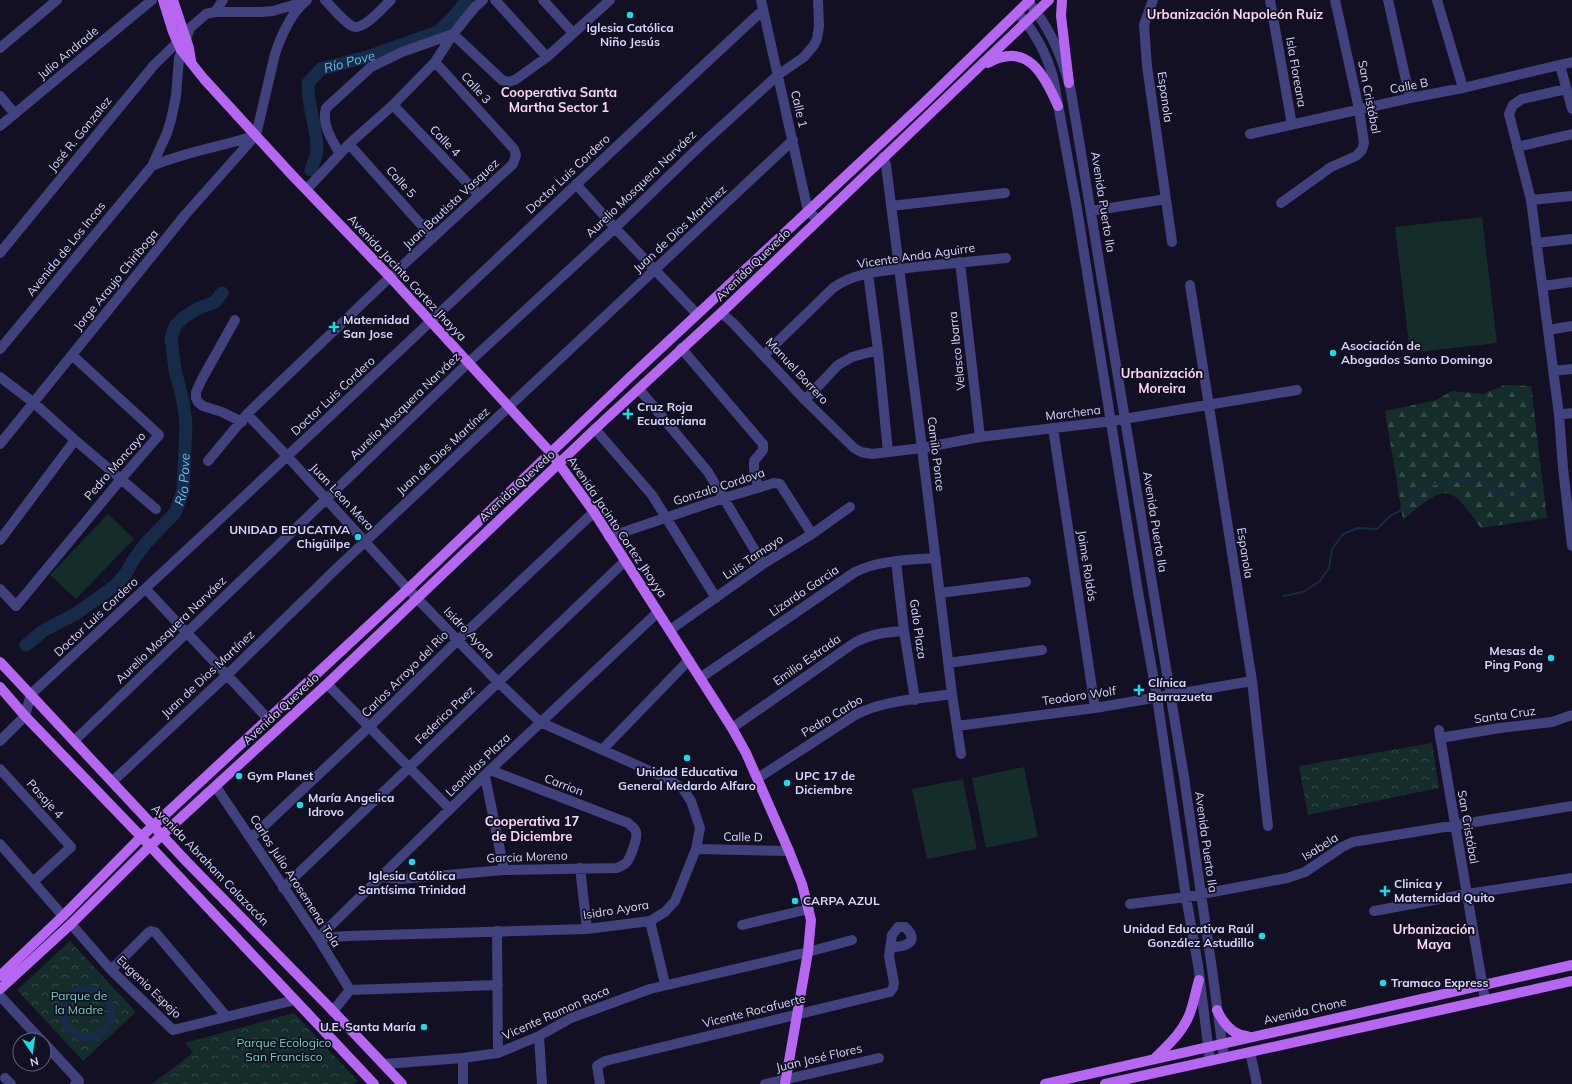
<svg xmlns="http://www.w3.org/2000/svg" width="1572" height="1084" font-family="Mulish,sans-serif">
	<defs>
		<pattern id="forest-firs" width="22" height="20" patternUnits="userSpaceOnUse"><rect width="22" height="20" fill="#142c2a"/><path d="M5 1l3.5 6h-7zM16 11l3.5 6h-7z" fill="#354a4a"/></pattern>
		<pattern id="park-crowns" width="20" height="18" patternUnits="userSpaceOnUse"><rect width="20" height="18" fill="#142c2a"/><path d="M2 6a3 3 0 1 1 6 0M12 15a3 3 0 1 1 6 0" fill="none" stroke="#354a4a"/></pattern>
	</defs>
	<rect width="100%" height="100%" fill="#121022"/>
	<path fill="#142c2a" d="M1482,217L1497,343L1410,353L1395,227Z
		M108,514L134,539L76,599L50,575Z
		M1024,767L1038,837L986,848L972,778Z
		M963,779L977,849L927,859L912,789Z"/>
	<path fill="url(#forest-firs)" d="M1505,385L1531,386L1547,518L1481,528C1474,519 1463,502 1454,496C1440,485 1414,511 1403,520L1385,411L1436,400L1452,391L1483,394Z"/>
	<path fill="url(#park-crowns)" d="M1432,743L1439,788L1308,815L1299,766Z
		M70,941L136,1012L83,1061L17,990Z
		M294,1013L358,1081L353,1084H152L193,1053L185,1043Z"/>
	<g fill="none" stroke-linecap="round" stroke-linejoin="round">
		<path stroke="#152b48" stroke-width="2" d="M1284,596L1303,592L1320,581L1329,568L1332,549L1343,534L1358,528L1377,529L1389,517L1406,507L1421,490L1429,485L1478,479C1488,485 1506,500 1518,496C1524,493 1532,484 1537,480"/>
		<path stroke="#152b48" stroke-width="8" d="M63 1013a24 24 0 1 1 48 0a24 24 0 1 1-48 0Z"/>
		<g stroke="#152b48" stroke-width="13">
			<path id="s1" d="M311,170C313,163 317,156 317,149C317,126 307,106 308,83L321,69L373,55L438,32L455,15L467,0"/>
			<path id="s2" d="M26,645L43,631L77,613L116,585L127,572L132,562L146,543L175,513L183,491L186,424L183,401L175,370L171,338L175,326L184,317L199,308L215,302L222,293"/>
		</g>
		<path stroke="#40417d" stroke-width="10" d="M325,0C332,7 343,21 352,26C363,32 383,7 391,0
			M495,0L547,57
			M543,0L573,33
			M761,0L808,211L818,220
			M1153,0L1144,25L1147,66L1172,242
			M1270,0L1292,125
			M1388,0L1410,98
			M1437,0L1463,88
			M1028,2C1051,28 1063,58 1071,92L1184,777L1212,969L1224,1058
			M215,12L223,0
			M1018,13C1035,32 1046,52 1053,77L1077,209L1138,592L1157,697L1186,897L1198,965L1210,1061
			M0,48L57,0
			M1560,65L1572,109
			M1566,89L1522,99L1513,105L1509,114L1531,200L1559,415L1563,468L1572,546
			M0,96L15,114
			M393,105L479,195
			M0,126L152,0
			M1250,134L1410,98L1463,88L1572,62
			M349,144L433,238
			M1517,147L1572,134
			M340,154C332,140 321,124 326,108L371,67L402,52L453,34L502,80L508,82L515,80L547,57L610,0
			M883,157L886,165L922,448L952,694L961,754
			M152,166C185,152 220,147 254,136
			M576,184L615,228L697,314
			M307,189L349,144L393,105L435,62L453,34L475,7L483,0
			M1531,200L1572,196
			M1281,203L1331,167L1356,156L1362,150L1364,143L1359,109L1335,0
			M891,206L1005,193
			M1091,211L1166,199
			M1536,243L1572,239
			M0,253L154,65L184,36
			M960,262L980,437
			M868,273L878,350L888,452
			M1190,285L1252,681L1268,826
			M1543,286L1572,282
			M721,313L732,322L805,400L854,448L861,452L872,454L922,448L980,437L1112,421L1297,390
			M235,320L202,379L196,392V398L198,402L203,406L222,412L242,422
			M1548,330L1572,326
			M681,348L763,444V450L754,461V469L758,487
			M0,349L152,166L167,133L171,120L176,96L179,58L190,28L206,14L215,12H261L273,11L304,2
			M764,355L833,288C856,271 887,271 915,267C945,264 976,261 1006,258
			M1554,371L1572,369
			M0,377L34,403L75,440L156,509
			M639,389L708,472L763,564
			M805,400L838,365L852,357L878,350
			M247,414L288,457L408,589L498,682L540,722L670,780L683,789L691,801L700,828L696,849L675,901L665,912L650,921L587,929L348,936L318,938
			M1559,415L1572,413
			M1053,428L1095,708
			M595,429L652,495L716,598
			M0,444L185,215L256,135L275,54C281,36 292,12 307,0
			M208,461L247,414L390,277L513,164L516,155L514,149L435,62
			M609,537L724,498L774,483L780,484L812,534
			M0,540L75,440
			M896,561L904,631L915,700
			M0,589L16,606L121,479L159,435L72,355
			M146,589C186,633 228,675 268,719
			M940,593L1026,582
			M670,630L763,564L812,534L850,507
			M948,663L1042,650
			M700,678L855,572C879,560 909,560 936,558
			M327,684L450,809
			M957,726L1095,708L1252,681
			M732,728L854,643C870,634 886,632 904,631
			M1439,730L1485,1000
			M1440,738L1500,728L1552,722L1572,715
			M0,741L25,716L31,694C277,469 518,237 763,10
			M74,741L468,363L615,228L702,144L778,75L804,57L814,45L817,39L819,26L818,0
			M602,750L689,660
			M0,769L71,847L34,881
			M485,776L504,870
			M758,778L855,715C884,700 920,699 952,694
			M113,781L227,675L338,567L793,140
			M216,787L318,938L350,990
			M251,838L369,727L458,640L594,512
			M0,844L63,916
			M696,849L789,851
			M580,868L587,929
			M382,877L401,879L504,870L617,868C620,867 623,865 626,863C630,859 638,838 636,832C635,828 631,826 628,823L490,770
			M283,888L625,561
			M1130,904L1186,897L1287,878L1305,872L1342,847L1353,842L1572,806
			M1374,911L1467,894L1572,878
			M650,921L665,984
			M71,924L111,970L173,1030L295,1000
			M742,925L809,909
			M497,931L498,1053
			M318,938L490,770L658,612
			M111,970L148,933L151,931L155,932L226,1016
			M0,996L41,1040
			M333,1011L350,990L498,985
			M539,1036L542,1084
			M44,1043L79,1081L75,1084
			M1250,1052L1257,1084
			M463,1058V1084
			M384,1064L463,1058L498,1053L539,1036L571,1018L650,989L808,952L852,940
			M5,1078L11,1084
			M600,1084L597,1066L605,1061L890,992L893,988L894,983L889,956L892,935L898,927H905C921,942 905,947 891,947
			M765,1084L879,1058"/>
		<path stroke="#b667f1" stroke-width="10" d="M163,0L173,32L181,50L204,79L292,175L390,277L551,453L594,512L732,728L746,753L789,851L802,884L811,920L808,952L785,1084
			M173,0L189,48L191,61
			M1062,0L1061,16L1069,83
			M988,63C1027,41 1044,74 1058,106
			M0,662L187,862L333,1011L402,1084
			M0,687L25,716L150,846L374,1084
			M0,976L63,916L141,837L408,589L629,378L924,103L1030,0
			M0,989L71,924L150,846L327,684L595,429L721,313L1049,0
			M1217,1010C1223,1023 1232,1035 1247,1036
			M1154,1059C1168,1045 1183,1032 1190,1013C1194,1002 1196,990 1199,980
			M1045,1084L1572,965
			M1105,1084L1572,981"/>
	</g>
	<g fill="#16dde7" stroke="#121022" stroke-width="1.5">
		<circle cx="630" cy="15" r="4"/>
		<path d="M332 321h4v4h4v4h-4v4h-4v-4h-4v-4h4z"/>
		<circle cx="1333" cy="353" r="4"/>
		<path d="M626 408h4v4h4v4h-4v4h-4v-4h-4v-4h4z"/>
		<circle cx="358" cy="537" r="4"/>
		<circle cx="1551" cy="658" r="4"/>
		<path d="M1137 684h4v4h4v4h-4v4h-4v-4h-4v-4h4z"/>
		<circle cx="687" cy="758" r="4"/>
		<circle cx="239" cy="776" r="4"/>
		<circle cx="787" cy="783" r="4"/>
		<circle cx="300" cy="805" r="4"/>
		<circle cx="412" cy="862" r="4"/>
		<path d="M1383 885h4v4h4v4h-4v4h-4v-4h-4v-4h4z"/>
		<circle cx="795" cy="901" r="4"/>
		<circle cx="1262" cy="936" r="4"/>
		<circle cx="1383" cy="983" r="4"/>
		<circle cx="424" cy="1027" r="4"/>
	</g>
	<g text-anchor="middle" stroke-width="3.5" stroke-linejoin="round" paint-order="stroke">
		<g font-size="12" font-weight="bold" fill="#d8d6fb" stroke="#121022" text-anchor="start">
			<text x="630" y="32" text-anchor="middle">Iglesia Católica<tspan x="630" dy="14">Niño Jesús</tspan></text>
			<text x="343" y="324">Maternidad<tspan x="343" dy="14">San Jose</tspan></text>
			<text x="1341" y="350">Asociación de<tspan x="1341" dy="14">Abogados Santo Domingo</tspan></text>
			<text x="637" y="411">Cruz Roja<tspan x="637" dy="14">Ecuatoriana</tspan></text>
			<text x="350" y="534" text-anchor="end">UNIDAD EDUCATIVA<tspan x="350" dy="14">Chigüilpe</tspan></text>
			<text x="1543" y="655" text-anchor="end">Mesas de<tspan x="1543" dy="14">Ping Pong</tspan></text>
			<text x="1148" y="687">Clínica<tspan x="1148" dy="14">Barrazueta</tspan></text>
			<text x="687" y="776" text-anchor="middle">Unidad Educativa<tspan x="687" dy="14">General Medardo Alfaro</tspan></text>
			<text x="247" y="780">Gym Planet</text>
			<text x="795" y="780">UPC 17 de<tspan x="795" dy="14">Diciembre</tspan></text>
			<text x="308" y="802">María Angelica<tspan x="308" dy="14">Idrovo</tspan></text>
			<text x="412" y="880" text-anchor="middle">Iglesia Católica<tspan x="412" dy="14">Santísima Trinidad</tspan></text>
			<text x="1394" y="888">Clinica y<tspan x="1394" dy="14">Maternidad Quito</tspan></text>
			<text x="803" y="905">CARPA AZUL</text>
			<text x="1254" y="933" text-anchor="end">Unidad Educativa Raúl<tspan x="1254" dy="14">González Astudillo</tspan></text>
			<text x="1391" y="987">Tramaco Express</text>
			<text x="416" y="1031" text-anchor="end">U.E. Santa María</text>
		</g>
		<g font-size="12" fill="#d8d6fb" stroke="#121022">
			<text transform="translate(68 53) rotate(-40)" y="4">Julio Andrade</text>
			<text transform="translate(1296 72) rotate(80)" y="4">Isla Floreana</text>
			<text transform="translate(1409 86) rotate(-11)" y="4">Calle B</text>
			<text transform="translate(476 88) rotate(48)" y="4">Calle 3</text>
			<text transform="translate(1165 97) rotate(82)" y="4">Espanola</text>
			<text transform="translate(1369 97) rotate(79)" y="4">San Cristóbal</text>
			<text transform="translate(799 109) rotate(77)" y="4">Calle 1</text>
			<text transform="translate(80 134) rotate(-51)" y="4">José R. Gonzalez</text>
			<text transform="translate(445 141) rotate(46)" y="4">Calle 4</text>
			<text transform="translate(568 174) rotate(-43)" y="4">Doctor Luis Cordero</text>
			<text transform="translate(401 182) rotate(48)" y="4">Calle 5</text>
			<text transform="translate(641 184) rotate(-44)" y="4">Aurelio Mosquera Narváez</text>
			<text transform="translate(1103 202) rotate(81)" y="4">Avenida Puerto Ila</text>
			<text transform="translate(451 204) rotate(-43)" y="4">Juan Bautista Vasquez</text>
			<text transform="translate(680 229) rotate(-43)" y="4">Juan de Dios Martínez</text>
			<text transform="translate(66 249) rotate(-51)" y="4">Avenida de Los Incas</text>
			<text transform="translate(916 256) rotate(-8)" y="4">Vicente Anda Aguirre</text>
			<text transform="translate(753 265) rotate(-44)" y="4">Avenida Quevedo</text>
			<text transform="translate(407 278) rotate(47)" y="4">Avenida Jacinto Cortez Jhayya</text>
			<text transform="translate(116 280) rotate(-51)" y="4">Jorge Araujo Chiriboga</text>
			<text transform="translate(957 351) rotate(-96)" y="4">Velasco Ibarra</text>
			<text transform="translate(797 371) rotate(47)" y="4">Manuel Borrero</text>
			<text transform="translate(333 396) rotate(-43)" y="4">Doctor Luis Cordero</text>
			<text transform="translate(405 406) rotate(-44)" y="4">Aurelio Mosquera Narváez</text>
			<text transform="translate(1073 413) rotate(-7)" y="4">Marchena</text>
			<text transform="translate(443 451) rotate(-43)" y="4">Juan de Dios Martínez</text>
			<text transform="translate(936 454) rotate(83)" y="4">Camilo Ponce</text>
			<text transform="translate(115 466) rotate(-49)" y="4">Pedro Moncayo</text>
			<text transform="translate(517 486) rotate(-43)" y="4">Avenida Quevedo</text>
			<text transform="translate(719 487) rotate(-18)" y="4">Gonzalo Cordova</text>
			<text transform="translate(342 497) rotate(47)" y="4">Juan Leon Mera</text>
			<text transform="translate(1155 522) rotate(81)" y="4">Avenida Puerto Ila</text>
			<text transform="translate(617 527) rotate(56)" y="4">Avenida Jacinto Cortez Jhayya</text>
			<text transform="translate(1245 553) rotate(81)" y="4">Espanola</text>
			<text transform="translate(753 557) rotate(-34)" y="4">Luis Tamayo</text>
			<text transform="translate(1087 566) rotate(81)" y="4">Jaime Roldós</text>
			<text transform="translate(804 591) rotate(-34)" y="4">Lizardo Garcia</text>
			<text transform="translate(96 617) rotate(-43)" y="4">Doctor Luis Cordero</text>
			<text transform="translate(918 629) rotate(82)" y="4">Galo Plaza</text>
			<text transform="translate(171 630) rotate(-44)" y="4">Aurelio Mosquera Narváez</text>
			<text transform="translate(469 633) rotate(46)" y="4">Isidro Ayora</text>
			<text transform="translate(807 660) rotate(-35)" y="4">Emilio Estrada</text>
			<text transform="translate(208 674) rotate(-43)" y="4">Juan de Dios Martínez</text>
			<text transform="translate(405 674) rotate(-45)" y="4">Carlos Arroyo del Rio</text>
			<text transform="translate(1079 696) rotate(-8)" y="4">Teodoro Wolf</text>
			<text transform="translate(281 709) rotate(-43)" y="4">Avenida Quevedo</text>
			<text transform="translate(445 715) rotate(-44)" y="4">Federico Paez</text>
			<text transform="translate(1505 715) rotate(-8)" y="4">Santa Cruz</text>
			<text transform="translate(832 716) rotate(-31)" y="4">Pedro Carbo</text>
			<text transform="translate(478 765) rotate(-44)" y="4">Leonidas Plaza</text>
			<text transform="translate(564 785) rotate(21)" y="4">Carrion</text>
			<text transform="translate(45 799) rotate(48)" y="4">Pasaje 4</text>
			<text transform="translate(1468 827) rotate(80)" y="4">San Cristóbal</text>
			<text transform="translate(743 837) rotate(1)" y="4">Calle D</text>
			<text transform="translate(1206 842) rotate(82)" y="4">Avenida Puerto Ila</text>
			<text transform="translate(1320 847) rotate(-32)" y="4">Isabela</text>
			<text transform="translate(527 857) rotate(-2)" y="4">Garcia Moreno</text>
			<text transform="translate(210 865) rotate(46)" y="4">Avenida Abraham Calazacón</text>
			<text transform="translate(295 881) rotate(57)" y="4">Carlos Julio Arosemena Tola</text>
			<text transform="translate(616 910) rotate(-9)" y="4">Isidro Ayora</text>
			<text transform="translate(149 987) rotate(44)" y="4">Eugenio Espejo</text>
			<text transform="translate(754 1011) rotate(-14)" y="4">Vicente Rocafuerte</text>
			<text transform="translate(1305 1011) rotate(-13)" y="4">Avenida Chone</text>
			<text transform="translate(556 1013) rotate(-24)" y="4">Vicente Ramon Roca</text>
			<text transform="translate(819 1058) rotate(-13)" y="4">Juan José Flores</text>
		</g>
		<g font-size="12" fill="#68d4b3" stroke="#121022">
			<text x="79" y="1000">Parque de<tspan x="79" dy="14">la Madre</tspan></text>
			<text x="284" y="1047">Parque Ecologico<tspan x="284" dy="14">San Francisco</tspan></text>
		</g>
		<g font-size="13" font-weight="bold" fill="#fbd7f0" stroke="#121022">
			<text x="1235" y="19">Urbanización Napoleón Ruiz</text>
			<text x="559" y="97">Cooperativa Santa<tspan x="559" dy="15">Martha Sector 1</tspan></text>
			<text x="1162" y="378">Urbanización<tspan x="1162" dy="15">Moreira</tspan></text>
			<text x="532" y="826">Cooperativa 17<tspan x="532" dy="15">de Diciembre</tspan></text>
			<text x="1434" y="934">Urbanización<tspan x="1434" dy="15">Maya</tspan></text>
		</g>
		<g font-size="13" font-style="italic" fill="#6dbbf1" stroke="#121022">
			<text dy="5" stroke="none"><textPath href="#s1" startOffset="137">Río Pove</textPath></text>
			<text dy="5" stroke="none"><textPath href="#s2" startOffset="237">Río Pove</textPath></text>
		</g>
	</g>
	<g transform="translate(32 1052) rotate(167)"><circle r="19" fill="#121022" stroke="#615f79"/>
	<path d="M0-3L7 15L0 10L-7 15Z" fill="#16dde7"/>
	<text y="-6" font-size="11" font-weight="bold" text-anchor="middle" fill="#d8d6fb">N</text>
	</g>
</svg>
